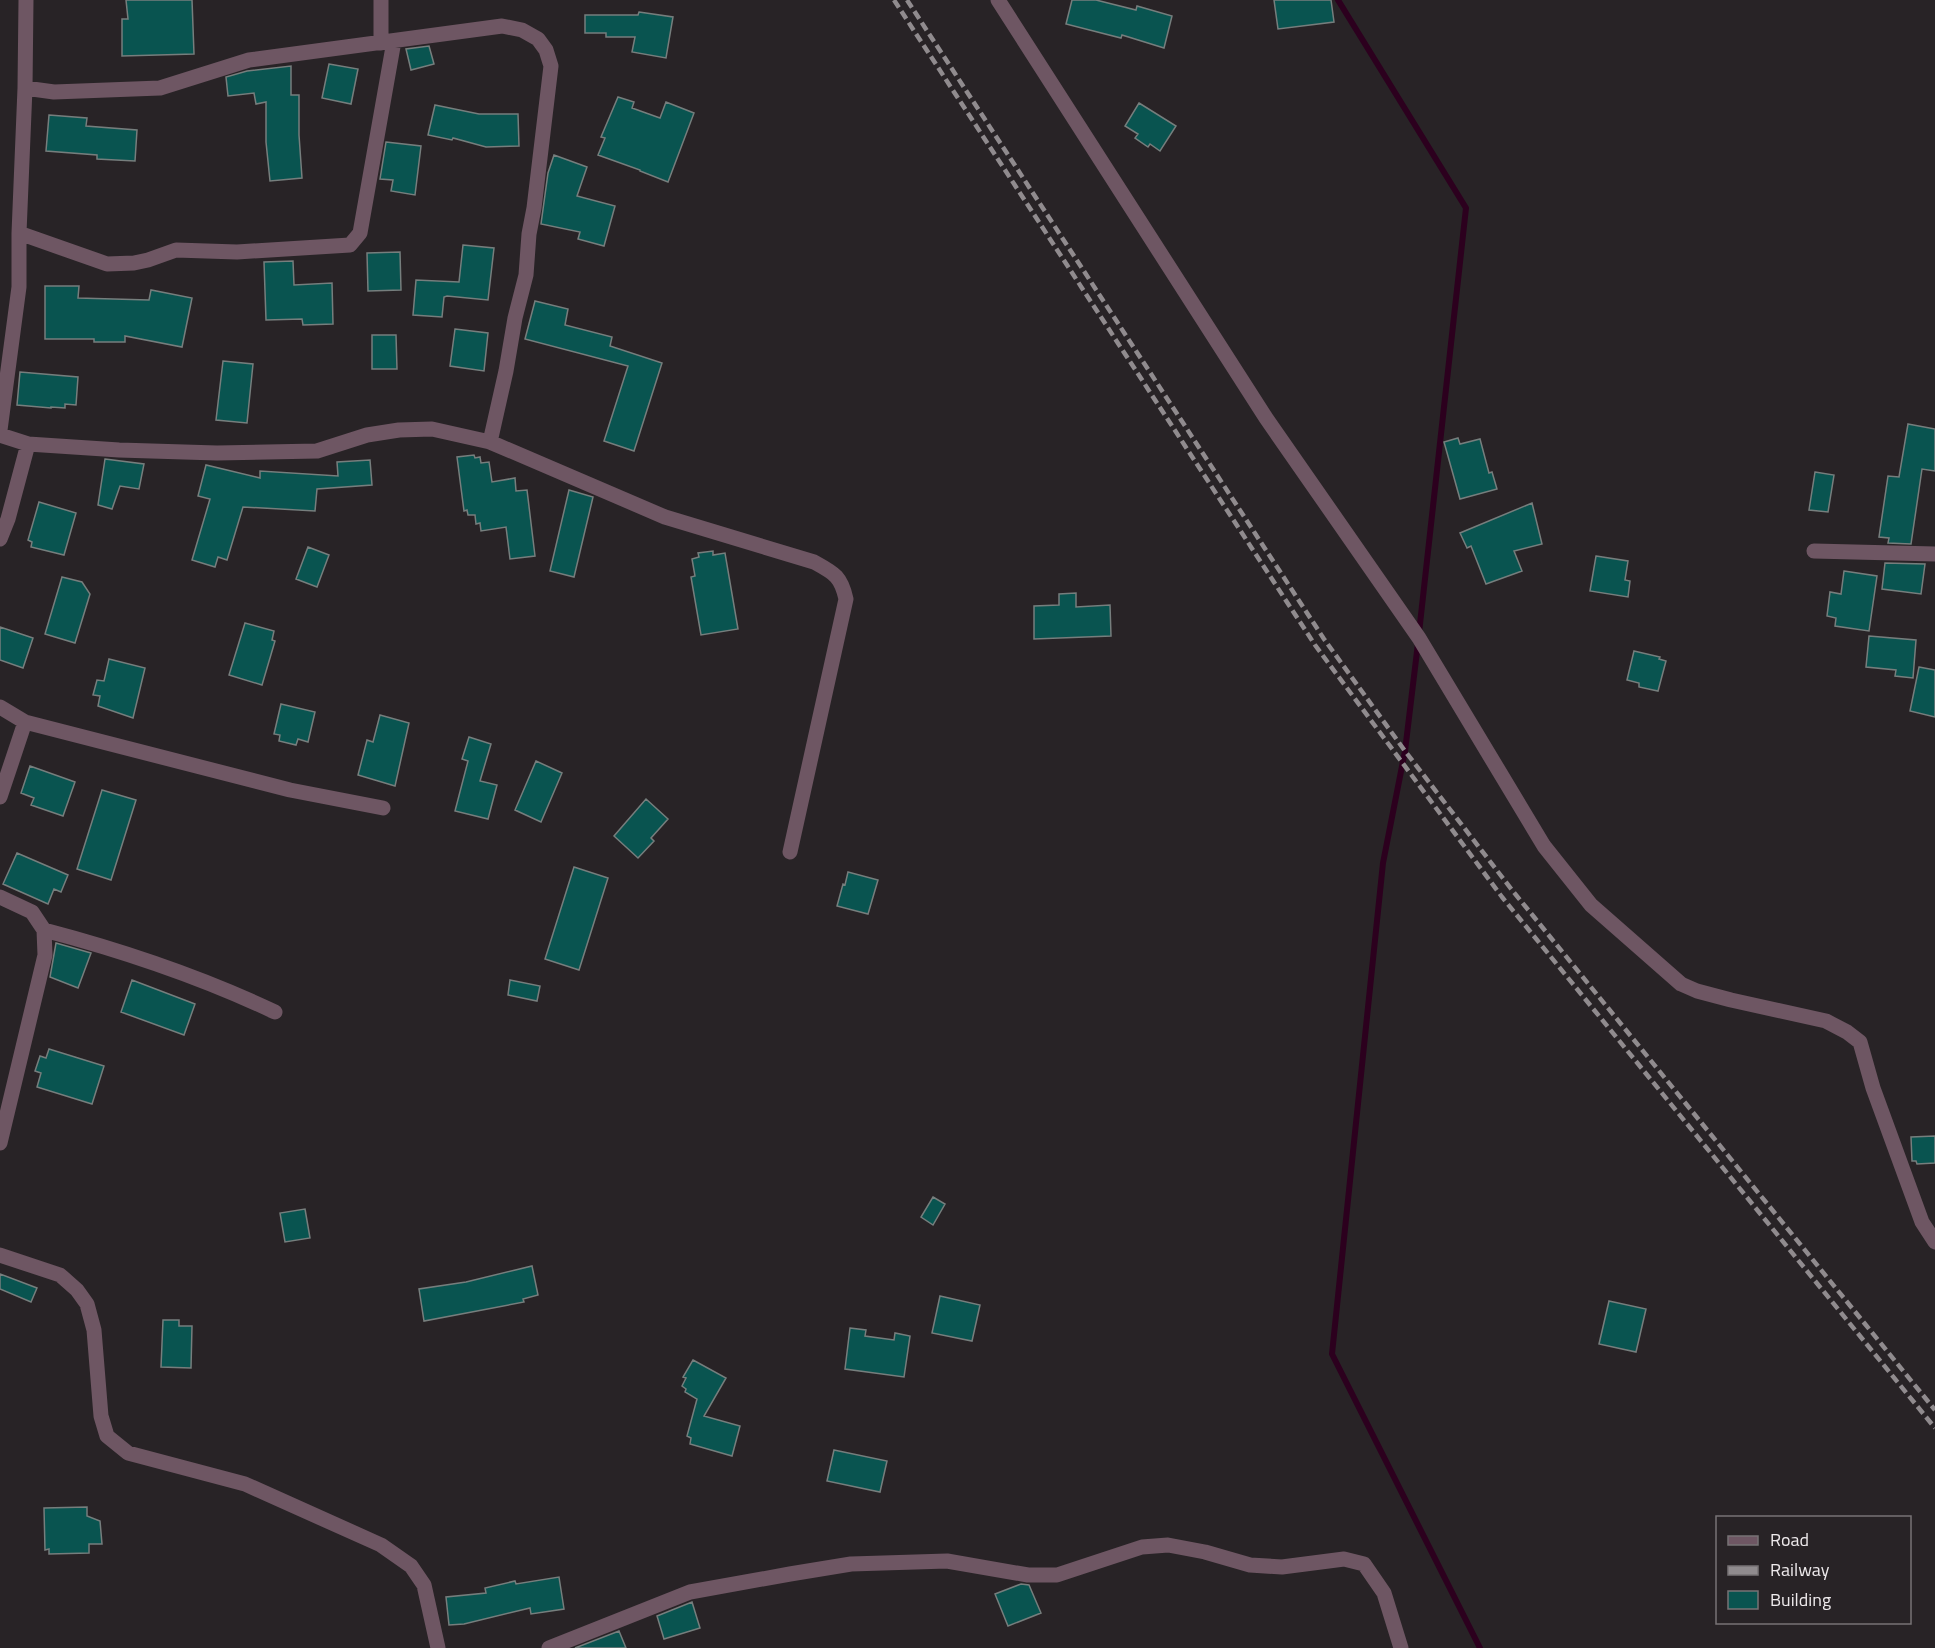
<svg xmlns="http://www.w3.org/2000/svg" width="1935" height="1648" font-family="'Titillium Web',sans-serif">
	<rect width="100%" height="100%" fill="#282326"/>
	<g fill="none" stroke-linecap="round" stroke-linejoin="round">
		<path stroke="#2c001e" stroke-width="6" d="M1338,0L1466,208L1419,633
			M1418,643L1405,751L1383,863L1332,1354L1480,1648"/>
	</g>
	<path fill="#095450" stroke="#767e7d" stroke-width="1.5" d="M126,0H192L194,54L122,56V19H128Z
		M1072,0H1096L1136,10L1137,6L1172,16L1164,48L1122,35L1121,38L1066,24Z
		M1274,0H1331L1334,22L1278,29Z
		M639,12L673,17L666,58L632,52L635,37H606V33H585V15H638Z
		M429,46L434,64L411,70L406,49Z
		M329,64L358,69L351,104L322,98Z
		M291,66V95H299V135L302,178L270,181L266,142V102L256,104L254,93L228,96L226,77L247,71Z
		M618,97L634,102L632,108L660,118L666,102L694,113L668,182L640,171V170L598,155L605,138L601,137Z
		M1139,103L1176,126L1160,151L1150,144L1148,147L1135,138L1138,134L1125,126Z
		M435,105L479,114H518L519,146L486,147L453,138L452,140L428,135Z
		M49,115L87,118L86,126L137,130L135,161L97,159V155L46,151Z
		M386,142L421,146L415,195L391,191L393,180L380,179Z
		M554,155L587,167L577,196L615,206L604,246L578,239L580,232L541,224L548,173Z
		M463,245L494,248L488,300L447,296L444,297L442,317L413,315L416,280L459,282Z
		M400,252L401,290L368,291L367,253Z
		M293,261L294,285L332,283L333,324L303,325L302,319L266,320L264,262Z
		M45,286H79L78,298L149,300L151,290L192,298L182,347L125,336V342H94V339H45Z
		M535,301L568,309L565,325L612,337L610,346L662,363L634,451L604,441L628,366L525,339Z
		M455,329L488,333L484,371L450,366Z
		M372,335H396L397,369H372Z
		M223,361L253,364L247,423L216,420Z
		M20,372L78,377L76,405L65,404V408L51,407V408L17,405Z
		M1908,424L1935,429V471L1922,469L1911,544L1888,543L1889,538L1879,537L1888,476L1899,477Z
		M1458,438L1460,444L1480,439L1489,473L1492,472L1497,489L1460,499L1444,442Z
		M474,455L475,458L480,457L481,463L489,462L492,482L515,478L516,491L527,490L535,556L510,559L506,527L481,531L480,523L476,524L475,515H468L467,510L464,511L457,457Z
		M105,459L144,464L139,489L120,486L112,509L98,505Z
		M370,460L372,485L317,489L315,511L243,507L227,560L218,557L215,567L192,560L210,499L198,496L206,465L260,478V471L338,476L337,462Z
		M1815,472L1834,475L1828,512L1809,510Z
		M569,490L593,497L574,577L550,571Z
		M39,502L76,513L64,555L31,547L32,542L28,540Z
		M1532,503L1542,544L1514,551L1522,571L1486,584L1471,546L1467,548L1460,533Z
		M308,547L329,555L317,587L296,579Z
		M713,551V555L725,553L738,629L701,635L691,577L695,576L692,559L699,557L698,553Z
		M1596,556L1628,561L1625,580L1630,581L1628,597L1590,591Z
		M1885,563L1925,564L1921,594L1882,589Z
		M1844,571L1877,576L1869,631L1835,626L1836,618L1827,616L1830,592L1841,594Z
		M62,577L82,582L90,594L75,643L45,634Z
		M1076,593V607L1110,605L1111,636L1034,639V606L1059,605V594Z
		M245,623L274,631L272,640L275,641L262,685L229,675Z
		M0,627L33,638L23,668L0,660Z
		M1869,636L1916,640L1913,678L1895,676L1896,670L1866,667Z
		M1634,651L1660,657L1659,659L1666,661L1658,691L1639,687V683L1627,680Z
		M109,659L145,668L133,718L98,706L100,696L93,695L97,680L104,681Z
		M1919,667L1935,670V717L1910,711Z
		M281,704L315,712L308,742L298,739L296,745L279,741L280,735L274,734Z
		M380,715L409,723L395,786L358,775L367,740L373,742Z
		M469,737L491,744L480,781L497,785L488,819L455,811L468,761L462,759Z
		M536,761L562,773L541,822L515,810Z
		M30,766L75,782L63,816L31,805L34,798L21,793Z
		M102,790L136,800L111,880L77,869Z
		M646,799L668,819L651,838L654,841L638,858L614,836Z
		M17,853L68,875L61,892L54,889L48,904L3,884Z
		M574,867L608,878L579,970L545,959Z
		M848,872L878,880L868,914L837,906L843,884L845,885Z
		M56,943L91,953L78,988L50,977Z
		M132,980L195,1004L184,1035L121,1012Z
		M510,980L540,986L537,1001L508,995Z
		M49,1049L104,1066L92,1104L37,1087L41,1073L35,1071L40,1056L46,1058Z
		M1935,1136V1163L1917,1164L1916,1161H1912L1911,1137Z
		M933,1197L945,1204L933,1225L921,1217Z
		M305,1209L310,1238L285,1242L280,1213Z
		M532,1266L538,1295L523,1299L524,1302L424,1321L419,1289L466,1282Z
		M0,1274L37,1288L31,1302L0,1289Z
		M940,1296L980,1305L972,1341L932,1333Z
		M1609,1301L1646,1309L1636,1352L1599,1344Z
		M163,1320H179V1326H192L191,1368L161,1367Z
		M850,1328L866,1330L865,1336L894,1340L895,1333L910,1336L904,1377L845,1369Z
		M693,1360L726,1378L704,1416L740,1426L732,1456L690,1444L691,1438L687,1436L697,1399L685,1392L686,1389L682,1386L686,1378L683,1377Z
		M834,1450L887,1461L880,1492L827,1481Z
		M87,1507V1516L100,1521L102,1544H89V1553L49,1554V1549L45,1550L44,1508Z
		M559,1577L564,1609L531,1614L530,1608L464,1624L449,1625L446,1597L486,1593L485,1588L515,1581L516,1584Z
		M1021,1584L1029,1585L1041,1613L1008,1626L995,1594Z
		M692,1602L700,1628L664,1639L657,1616Z
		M619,1631L626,1648H575Z"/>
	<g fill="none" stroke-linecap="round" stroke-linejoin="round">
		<path stroke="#6e5663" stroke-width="15" d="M998,0L1266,418L1419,638L1544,846L1591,905L1681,984L1697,991L1731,1000L1826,1021L1847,1032L1860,1042L1873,1088L1922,1222L1935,1242
			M381,43V0
			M25,88L54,92L160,88L249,60L502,26L522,30L538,39L546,50L551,66L534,208L529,234L526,275L515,318L506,371L490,442
			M19,233L107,264L134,263L148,260L176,250L237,252L350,245L360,233L394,41
			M0,430L19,287V233L25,88L26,0
			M0,435L28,444L119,450L217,453L317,451L367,435L399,430L432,429L490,442L665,517L814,562C834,573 841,576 846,599L790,852
			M0,539L8,519L28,444
			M1814,551L1935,554
			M0,707L25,722L290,790L383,808
			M0,797L25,722
			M0,897L32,912L44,930L45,955L0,1143
			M44,930C124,951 201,977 275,1012
			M0,1255L60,1275L77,1290L87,1304L94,1330L101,1416L107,1436L128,1453L245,1484L381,1545L411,1566L424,1585L438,1648
			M549,1648L690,1592L790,1574L851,1564L947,1561L1028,1575H1057L1142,1547L1168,1545L1205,1552L1250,1565L1282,1567L1344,1559L1364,1564L1384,1593L1401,1648"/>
		<path stroke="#908b8e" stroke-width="4.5" stroke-dasharray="9 4.5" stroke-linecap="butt" d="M894,0L1315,645L1502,897L1935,1428
			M907,0L1324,639L1405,751L1512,890L1935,1410"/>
	</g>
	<rect x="1716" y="1516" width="195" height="108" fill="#282326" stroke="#777375" stroke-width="1.5"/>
	<rect x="1728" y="1536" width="30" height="9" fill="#6e5663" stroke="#777375" stroke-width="1.5"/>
	<text x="1770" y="1546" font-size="18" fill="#eeeaec">Road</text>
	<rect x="1728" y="1566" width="30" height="9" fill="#908b8e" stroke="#777375" stroke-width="1.5"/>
	<text x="1770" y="1576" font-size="18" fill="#eeeaec">Railway</text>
	<rect x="1728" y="1591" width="30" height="18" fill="#095450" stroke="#777375" stroke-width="1.5"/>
	<text x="1770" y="1606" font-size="18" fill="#eeeaec">Building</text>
</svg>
